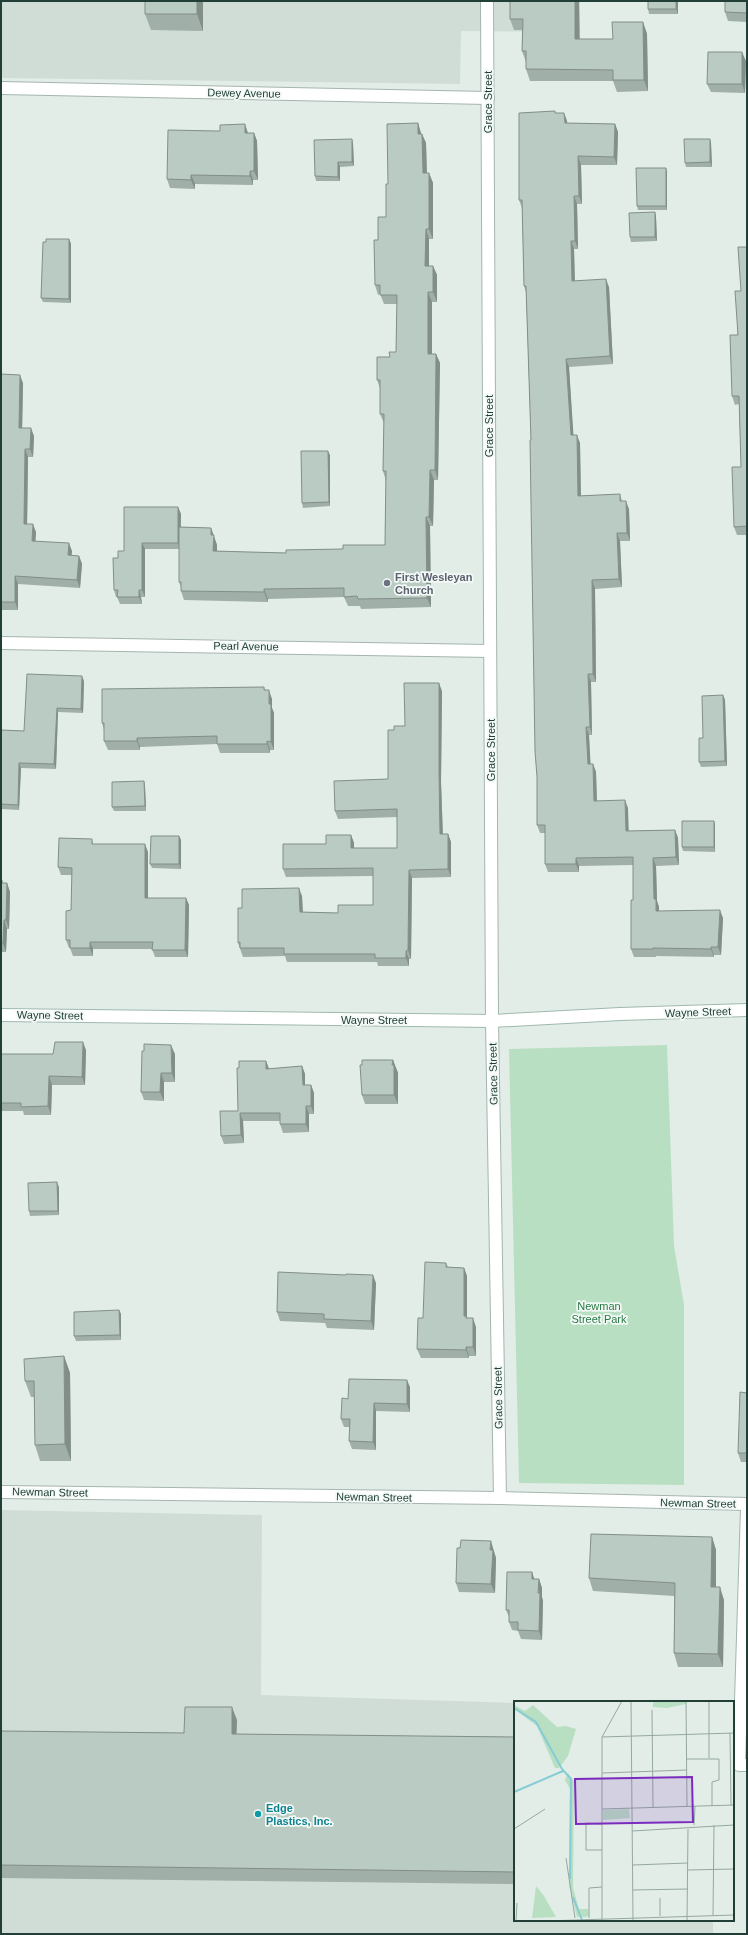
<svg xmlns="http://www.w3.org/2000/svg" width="748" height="1935" font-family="Arial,sans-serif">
	<rect width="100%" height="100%" fill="#e2ede8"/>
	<path fill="#d0ddd7" d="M1,1H580V32L461,31L460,84L1,78Z
		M1,1510L262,1515L261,1695L515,1703V1920H713V1934H1Z"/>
	<path fill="#b9dfc2" d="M667,1045L674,1246L684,1305V1485L519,1483L509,1049Z"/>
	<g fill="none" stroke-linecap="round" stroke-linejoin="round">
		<defs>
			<path id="minor" d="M1,88L488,98
				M1,643L490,651
				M747,1508L739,1765H747"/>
			<path id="tertiary" d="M487,1L492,1021L500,1498
				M1,1492L500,1498L747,1504"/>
			<path id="secondary" d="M1,1015L492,1021L620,1014L747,1010"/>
		</defs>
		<use href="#minor" stroke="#a4b5af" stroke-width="14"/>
		<use href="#tertiary" stroke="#a4b5af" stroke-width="14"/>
		<use href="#secondary" stroke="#9fb9af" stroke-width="14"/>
		<use href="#minor" stroke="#fff" stroke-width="12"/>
		<use href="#tertiary" stroke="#fff" stroke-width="12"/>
		<use href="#secondary" stroke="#fff" stroke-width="12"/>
	</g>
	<path fill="#a0afa8" d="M203,1V31L151,30L145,14Z
		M510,1H579V39H613L643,22L647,34L648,91L617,92L613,81H530L526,69V62L522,51V30H514L510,19Z
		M648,1H678V14H649L648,9Z
		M747,1V22L728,21L725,12Z
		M746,61L745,93L711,92L707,84Z
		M555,111V113H564L567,121V123L615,124L618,132L617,165H581L582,204H577L578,249H574L575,281L609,287L613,364L569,367L573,435L580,443L581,496L620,494L622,501L629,509L630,541H620L622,587L595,589L596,682H591L592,735H589L590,764H593L596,772L597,801L628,808V831L675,830L678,838L679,865L656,866L657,901L659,907V911L723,918L721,955H714V957L656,956V957H634L631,949L633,900V865L579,866V872H548L545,864V833H540L537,825V777L531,440L526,292L524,286L522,208L519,200Z
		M418,123L421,134H422L426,143L427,173H429L433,183V239H429V266H433L437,275V302H432V354H436L440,363L438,480H434L433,526H430L431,607L361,609L360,606H348L344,597L268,599V602L184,600L181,591V587L179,582V549H145V597H141L142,604H120L117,597H116L114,590L118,558L178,507L181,514V527L211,528L217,545V551L286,553L343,549L385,545L386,481L383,471L384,423L380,414V388L377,380L390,357L396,352L397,304H384L380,294L378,295L375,285L378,240L386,217L388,184Z
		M248,133H254L257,141L258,180H253V185L195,184V189L170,188L167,179Z
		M352,139L353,144L354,166L340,167V181H316L315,176Z
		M710,139L711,143L712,167H686L685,163Z
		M666,168L667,172V210H638L637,206Z
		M655,212L656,217L657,241L631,242L630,237Z
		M69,239L71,244V303L43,302L41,298L46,242Z
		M747,247V535H737L734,527L741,467L739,404L735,405L732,396L741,291Z
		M1,374L23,383L22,428L34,436L33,457H28L27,524L36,532L35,541L72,551L71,555L79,556L82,564L80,588L18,584V610H1Z
		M330,455V506L303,508L302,503Z
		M84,681L83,713L58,712L56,769L21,768L19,810L1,809V730L24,731Z
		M264,687L265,690L272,699V708L274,713V750H270V753H220L217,744L140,747V750H108L104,741V730L102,723Z
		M442,691L441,782L443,834H448L451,842V877L412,878L411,959H409V966H378L377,962H287L285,956L243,957L238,943L242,908L302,896L303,912L338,913L373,905V876L286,877L283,869L326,844L351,835L354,843V848H397V817L338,819L335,811L388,779L394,730L405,726Z
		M723,695L725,700L727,766L701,767L699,762L703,738Z
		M144,781L145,786L146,811H114L112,807Z
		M714,821L715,825V852L683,851L682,847Z
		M179,836L181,840V869L152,868L150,864Z
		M92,839L93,844L148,852V898H186L189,905L188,957H155L152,949H93V956H73L70,948H69L66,940L71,910L72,875H61L58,867Z
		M1,880H2L3,883H7L10,892L9,929H7L6,952H1Z
		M86,1050L85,1085H52L51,1115H24L23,1111H1V1054H53Z
		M175,1054V1082H164V1101L144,1100L141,1092Z
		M393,1060L398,1073V1104H365L362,1095Z
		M266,1061L269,1069L302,1066L305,1074V1085H311L314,1093V1114H309V1132L283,1133L280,1124V1121H243L244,1143L224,1144L221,1136L238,1111L239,1068Z
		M59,1187V1215L30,1216L29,1211Z
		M446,1263L448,1267L464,1268L467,1276V1318L476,1327V1356H469V1358H421L417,1349L423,1318Z
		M376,1283L374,1330L327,1328L325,1323L280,1321L277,1312Z
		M119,1310L121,1314V1340L76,1341L74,1336Z
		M64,1356L70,1373L71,1461H40L35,1445L34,1397H31L25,1381Z
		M410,1387V1412L376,1411V1450L352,1449L349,1441L350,1427H344L341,1419L348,1399Z
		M747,1393V1462H741L738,1453Z
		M712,1537L716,1550V1587L724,1600L723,1667H678L674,1653V1596L593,1591L589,1578Z
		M494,1550V1552L496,1558L495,1593L459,1592L456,1583Z
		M532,1572L534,1579H539L542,1588V1597L543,1601L542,1640L521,1639L518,1631L512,1630L509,1622V1617L506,1610Z
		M237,1720L236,1734L515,1737V1884L1,1878V1731L184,1733Z"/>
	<path fill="#828e88" d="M197,1H203V31L197,14Z
		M575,1H579L580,51L575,39Z
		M676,1H678V14L676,9Z
		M643,22L647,34L648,91L644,80Z
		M742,52L746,61L745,93L742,84Z
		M564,113L567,121L568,131L565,123Z
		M418,123L421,133L422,144L418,134Z
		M245,124L248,133H245Z
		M615,124L618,132L617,165L614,157Z
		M254,133L257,141L258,180L254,171Z
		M422,134L426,143L427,182L423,173Z
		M352,139L353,144L354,166L352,162Z
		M710,139L711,143L712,167L710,162Z
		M578,156L581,165L582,204L579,196Z
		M338,162L340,167V181L338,177Z
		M666,168L667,172V210L666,206Z
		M250,171L253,180V185L250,176Z
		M429,173L433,183V239L429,229Z
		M191,175L195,184V189L191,180Z
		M574,196L577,204L578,249L575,241Z
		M655,212L656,217L657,241L655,237Z
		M426,229L429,239V275L425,266Z
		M69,239L71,244V303L69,299Z
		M571,241L574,249L575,289L572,281Z
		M433,266L437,275V302L433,292Z
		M606,279L609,287L613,364L610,356Z
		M428,292L432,302V361L428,354Z
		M436,354L440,363L438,480L435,470Z
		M566,359L569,367L574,443L571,435Z
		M20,375L23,383L22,436L19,428Z
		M31,428L34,436L33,457L30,449Z
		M577,435L580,443L581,504L578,496Z
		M25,449L28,457L27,532L24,524Z
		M328,451L330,455V506L329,502Z
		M430,470L434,480L433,526L429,517Z
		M626,501L629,509L630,541L627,533Z
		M178,507L181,514L180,549L178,543Z
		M426,517L430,526L431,607L427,598Z
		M33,524L36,532L35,549L32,541Z
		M211,528L217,545V561L213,551L211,535Z
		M617,533L620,541L622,587L619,579Z
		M69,543L72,551L71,563L68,555Z
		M142,543L145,549V597L142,590Z
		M79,556L82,564L80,588L77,580Z
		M15,576L18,584V610L15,602Z
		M592,580L595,589L596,682L593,674Z
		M264,589L268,599V602L264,592Z
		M139,590L141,597L142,604L139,597Z
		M588,674L591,682L592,735L590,727Z
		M82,676L84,681L83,713L81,709Z
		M439,683L442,691L441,782L443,842L440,834L439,773Z
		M269,690L272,699V708L274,713V750L271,742Z
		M723,695L725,700L727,766L725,761Z
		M57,708L58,712L56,769L54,764Z
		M586,727L589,735L591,772L588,764Z
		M137,738L140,747V750L137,741Z
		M267,741L270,750V753L267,744Z
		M19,763L21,768L19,810L18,805Z
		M593,764L596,772L597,809L594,801Z
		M144,781L145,786L146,811L145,806Z
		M625,800L628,808L629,839L626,831Z
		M714,821L715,825V852L714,847Z
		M675,830L678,838L679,865L676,857Z
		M448,834L451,842V877L448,869Z
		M351,835L354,843V856L351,848Z
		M179,836L181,840V869L179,864Z
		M145,844L148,852V906L145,898Z
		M576,858L579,866V872L576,864Z
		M653,858L656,866L657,901L659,907V919L656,911L654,899Z
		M409,870L412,878L411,959L408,950Z
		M7,883L10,892L9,929L6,920Z
		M299,888L302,896L303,920L300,912Z
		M186,898L189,905L188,957L185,950Z
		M720,910L723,918L721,955L718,947Z
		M4,920L7,929L6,952L3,943Z
		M90,942L93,949V956L90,948Z
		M711,947L714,955V957L711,949Z
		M406,951L409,959V966L406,958Z
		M83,1042L86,1050L85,1085L82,1077Z
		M171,1045L175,1054V1082L172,1073Z
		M393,1060L398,1073V1104L394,1095Z
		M266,1061L269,1069H266Z
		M302,1066L305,1074V1093L303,1085Z
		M161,1073L164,1082V1101L160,1092Z
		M49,1076L52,1085L51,1115L48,1106Z
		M311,1085L314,1093V1114L311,1106Z
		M306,1106L309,1114V1132L306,1124Z
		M240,1113L243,1121L244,1143L241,1135Z
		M57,1182L59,1187V1215L58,1211Z
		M464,1268L467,1276V1319L464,1316Z
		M373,1275L376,1283L374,1330L371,1321Z
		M119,1310L121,1314V1340L120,1335Z
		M473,1318L476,1327V1356L473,1347Z
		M466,1347L469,1356V1358L466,1350Z
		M64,1356L70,1373L71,1461L65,1444Z
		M407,1380L410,1387V1412L407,1404Z
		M374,1403L376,1411V1450L373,1442Z
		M712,1537L716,1550V1600L711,1587Z
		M491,1541L496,1558L495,1593L491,1584L490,1550Z
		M532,1572L535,1581L532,1579Z
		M539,1579L542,1588V1597L543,1601L542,1640L539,1631Z
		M720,1587L724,1600L723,1667L718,1654Z
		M232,1707L237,1720L236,1747L232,1734Z"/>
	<path fill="#bacbc3" stroke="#828e88" d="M145,1H197V14H145Z
		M510,1H575V39H613L612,22H643L644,80H613V70L526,69V51H522L523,19H510Z
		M648,1H676V9H648Z
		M725,1H747V13L725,12Z
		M708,52H742V84H707Z
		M555,111V113H564L565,123L615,124L614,157L578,156L579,196H574L575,241H571L572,281L606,279L610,356L566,359L571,435H577L578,496L620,494V501H626L627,533H617L619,579L592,580L593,674H588L590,727H586L588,764H593L594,801L625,800L626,831L675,830L676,857L653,858L654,899H656V911L720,910L718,947H711V949L653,948V949H631V900H633V857L576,858V864H545V825H537V777L535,751L530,440H531L526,286H524L522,200H519V113Z
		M418,123V134H422L423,173H429V229H426L425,266H433V292H428V354H436L435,470H430L429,517H426L427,598L358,599L357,596L344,597V588L264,589V592L181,591V582H179V527L211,528V535H214L213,551L286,553V550L343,549V545H385L386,471H383L384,414H380V380H377V357H390L389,352H396L397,295H380V285H375L374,240H378V217H386V184H388L387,124Z
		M245,124V133H254V171H250V176L191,175V180L167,179L168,130L218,131H220V125Z
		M352,139V162H338V177L315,176L314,140Z
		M684,139H710V162L685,163Z
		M636,168H666V206H637Z
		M655,212V237H630L629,213Z
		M46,239H69V299L41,298L43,242H46Z
		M738,247H747V526L734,527L732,467H741L739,396H732L730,335H738L735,291H741Z
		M1,374L20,375L19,428H31L30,449H25L24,524H33L32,541L69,543L68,555L79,556L77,580L15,576V602H1Z
		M301,451H328L329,502L302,503Z
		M124,507H178V543H142V590H139V597H117L118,590H114L113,558H118V551H124Z
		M27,674L82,676L81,709L57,708L54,764L19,763L18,805L1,804V730L24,731Z
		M404,683H439V773L440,834H448V869L409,870L408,950L406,951V958H375V954H284V948H240V942L238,943V908H242V889L299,888L300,912L338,913V905H373V868L283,869V844H326V835H351V848H397V809L335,811L334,781L388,779V730H394V726H405Z
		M264,687V690H269V704H271V742L267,741V744H217V736L137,738V741H104V723H102V689Z
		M723,695L725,761L699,762V738H703L702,696Z
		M144,781L145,806L112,807V782Z
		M682,821H714V847H682Z
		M151,836H179V864H150Z
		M59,838L92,839V844H145V898H186L185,950H152L153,942H90V948H70V940H66V911L71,910L72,868L58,867Z
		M1,880H2V883H7L6,920H4L3,943H1Z
		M55,1042H83L82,1077L49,1076L48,1106L21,1107V1103H1V1054H53Z
		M144,1044L171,1045L172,1073H161L160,1092H141L142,1051H144Z
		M362,1060H393L392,1065H394V1095H362L360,1065H362Z
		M239,1061H266V1069L302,1066L303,1085H311V1106H306V1124H280V1113H240L241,1135L221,1136L220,1111H238L237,1068H239Z
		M57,1182L58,1211H29L28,1183Z
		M425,1262L446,1263V1267L464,1268V1316H466V1318H473V1347H466V1350L417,1349L418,1318H423Z
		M278,1272L346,1275V1274L373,1275L371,1321L324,1319V1314L277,1312Z
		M119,1310L120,1335L74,1336V1312Z
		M64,1356L65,1444L35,1445L34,1381H25L24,1359Z
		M349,1379L407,1380V1404L374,1403L373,1442L349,1441L350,1419H341L342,1398L348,1399Z
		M740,1392L747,1393V1453H738Z
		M591,1534L712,1537L711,1587H720L718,1654L674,1653L675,1583L589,1578Z
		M461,1540L491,1541L490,1550H493L491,1584L456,1583L457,1548H460Z
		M507,1572H532V1579H539L538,1593H540L539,1631L518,1630V1622H509V1610H506Z
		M185,1707H232V1734L515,1737V1872L1,1865V1731L184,1733Z"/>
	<circle fill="#6b7280" stroke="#f3f9f6" stroke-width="1.5" cx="387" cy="583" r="4"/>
	<circle fill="#0f9aa8" stroke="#f3f9f6" stroke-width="1.5" cx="258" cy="1814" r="4"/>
	<g text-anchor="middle" stroke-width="3.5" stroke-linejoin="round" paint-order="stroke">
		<g font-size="11" fill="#213f36" stroke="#f3f9f6">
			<text transform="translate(244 93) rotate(1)" y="4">Dewey Avenue</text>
			<text transform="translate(488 102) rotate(-90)" y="4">Grace Street</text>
			<text transform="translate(489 426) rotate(-90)" y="4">Grace Street</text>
			<text transform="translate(246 646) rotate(1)" y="4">Pearl Avenue</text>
			<text transform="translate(491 750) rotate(-90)" y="4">Grace Street</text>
			<text transform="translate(698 1012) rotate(-2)" y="4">Wayne Street</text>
			<text transform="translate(50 1015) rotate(1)" y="4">Wayne Street</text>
			<text x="374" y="1024">Wayne Street</text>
			<text transform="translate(493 1074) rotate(-91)" y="4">Grace Street</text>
			<text transform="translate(498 1398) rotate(-91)" y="4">Grace Street</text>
			<text transform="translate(50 1492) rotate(1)" y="4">Newman Street</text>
			<text transform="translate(374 1497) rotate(1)" y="4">Newman Street</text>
			<text transform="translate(698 1503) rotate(1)" y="4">Newman Street</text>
		</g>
		<g font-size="11" font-weight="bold" fill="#5b616d" stroke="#f3f9f6" text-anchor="start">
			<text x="395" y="581">First Wesleyan<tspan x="395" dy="13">Church</tspan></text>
		</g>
		<g font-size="11" fill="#287945" stroke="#f3f9f6">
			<text x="599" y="1310">Newman<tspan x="599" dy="13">Street Park</tspan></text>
		</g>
		<g font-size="11" font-weight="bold" fill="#0d838f" stroke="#f3f9f6" text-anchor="start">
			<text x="266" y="1812">Edge<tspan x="266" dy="13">Plastics, Inc.</tspan></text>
		</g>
	</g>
	<g transform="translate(514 1701)">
		<rect width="220" height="220" fill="#e2ede8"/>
		<path d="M139,0H172V3L153,7L139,6ZM0,4L11,10L19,4L43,26L52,25L62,28L54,55L45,67H41L23,25L0,8ZM54,72L60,80L59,187L65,208H74L75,214L72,216H63L55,184L56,88L51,79ZM115,108L116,117L89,119V109ZM22,185L30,195L42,216L18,217Z" fill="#b9dfc2"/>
		<path fill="none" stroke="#86ccd5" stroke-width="2" d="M0,7L22,21L48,68L57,78L56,178M0,91L49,70M59,196L68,219"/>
		<path fill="none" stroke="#95a7a1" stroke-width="1" d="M117,0L119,220M172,0L173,105M195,0V57M138,9L139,106M216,32L217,104M88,36L220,32M173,58H205V79L198,81V105M88,72L173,69M88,108L220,104M180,124L181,105M0,128L31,108M118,130L220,124M88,149H72V122L88,123M52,157L61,217M119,164L174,162M174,169L220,168M119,189L174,188M199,214L200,124M146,215V197M75,217V187L88,186M2,220L3,202M31,220L220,214M88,220V36L108,0M173,220L174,128"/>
		<path fill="#7b2cbf" fill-opacity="0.15" stroke="#7b2cbf" stroke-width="2" d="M178,76L179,121L62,123L61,78Z"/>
		<rect width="220" height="220" fill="none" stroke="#213f36" stroke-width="2"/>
	</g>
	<rect width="748" height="1935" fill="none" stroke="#213f36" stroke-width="4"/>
</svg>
